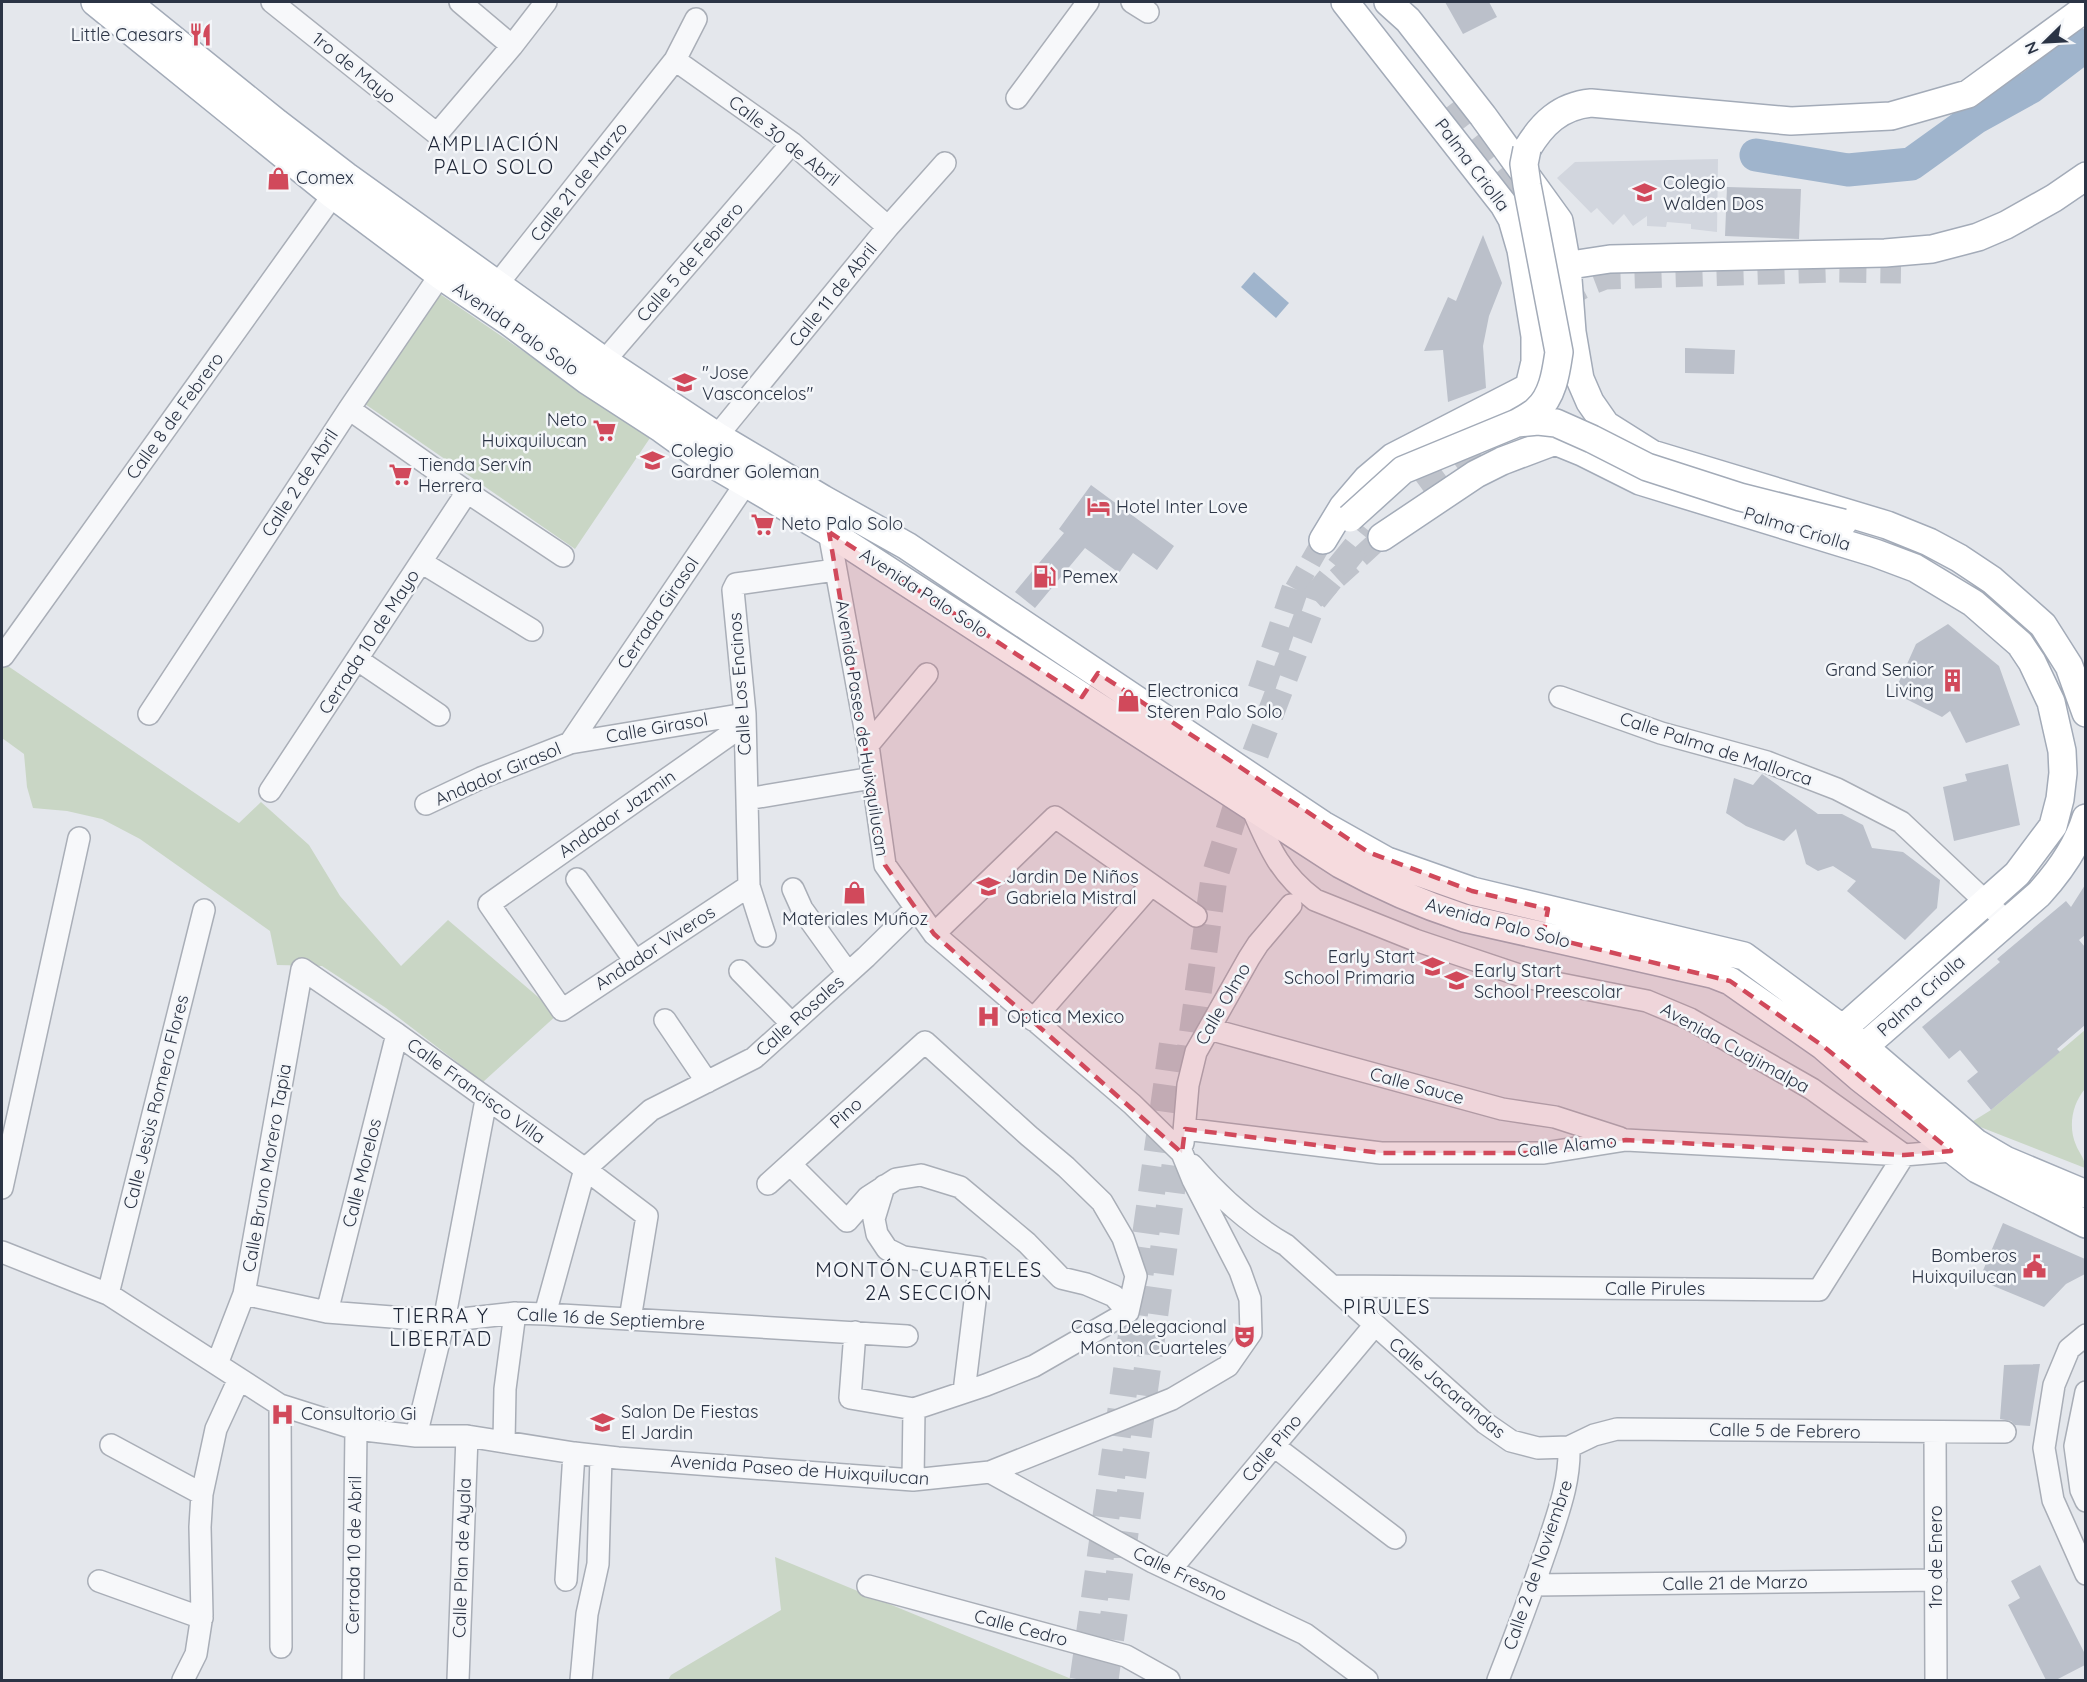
<svg xmlns="http://www.w3.org/2000/svg" width="2087" height="1682" font-family="Quicksand,sans-serif">
	<rect width="100%" height="100%" fill="#e4e7ec"/>
	<path fill="#d2d6de" d="M1718,159L1717,232L1691,229V224L1667,222L1666,227L1647,226V216L1633,226L1624,214L1613,225L1597,208L1591,213L1557,178L1575,162Z"/>
	<path fill="#c9d6c5" d="M440,294L650,438L575,549L365,404Z
		M2,662L239,823L261,802L309,845L340,896L401,966L448,920L558,1014L483,1082L386,1008L322,966L277,965L270,931L140,839L102,819L67,811L33,808L27,787L24,754L2,738Z
		M2085,1030V1089C2072,1104 2068,1127 2076,1145C2079,1153 2085,1158 2085,1168L1970,1123L1991,1110Z
		M775,1557L1074,1680H668L671,1675L781,1610Z"/>
	<path fill="#9fb4cc" d="M1254,272L1289,303L1276,318L1241,287Z"/>
	<g fill="none" stroke-linecap="round" stroke-linejoin="round">
		<path stroke="#9fb4cc" stroke-width="33" d="M1756,155L1848,170L1911,164L1975,118L2031,87L2086,45"/>
	</g>
	<path fill="#bbc0ca" d="M1445,2H1489L1497,17L1463,34Z
		M1727,187L1801,189L1799,239L1725,236Z
		M1483,235L1502,283L1489,316L1483,346L1486,388L1448,402L1443,350L1424,351L1448,297L1456,301Z
		M1685,348L1735,350L1734,374L1685,373Z
		M1091,485L1174,546L1157,570L1133,553L1119,573L1085,548L1035,608L1015,592L1064,533L1059,529Z
		M1948,624L1999,666L2020,725L1966,743L1950,711L1942,717L1894,693L1916,644Z
		M2008,764L2020,825L1954,841L1943,787L1967,781L1965,774Z
		M1762,774L1818,814H1842L1863,825L1872,848L1903,852L1940,880L1937,908L1905,940L1847,891L1856,881L1833,866L1818,871L1806,864L1796,829L1784,841L1746,826L1726,813L1734,778L1753,785Z
		M2085,885V935L2079,940L2085,947V1025L2057,1049L2060,1052L1991,1110L1967,1081L1978,1072L1960,1050L1949,1059L1922,1027L2000,962L1997,959L2066,901L2071,907Z
		M2003,1223L2085,1259V1274L2066,1284L2044,1307L1979,1280Z
		M2040,1364L2030,1426L2015,1425L2011,1421L2000,1419L2004,1365Z
		M2040,1565L2085,1654V1665L2056,1680H2046L2008,1605L2020,1598L2011,1581Z"/>
	<g fill="none" stroke-linecap="round" stroke-linejoin="round">
		<path stroke="#bfc3cb" stroke-width="21" stroke-dasharray="21 10" stroke-linecap="butt" d="M1295,589L1323,540
			M1314,599L1382,537"/>
		<path stroke="#bfc3cb" stroke-width="27" stroke-dasharray="27 14" stroke-linecap="butt" d="M1451,104L1536,213
			M1561,303C1573,287 1587,283 1605,276L1833,269L1901,270
			M1422,489L1489,440
			M1261,690L1295,589
			M1187,1073L1214,878L1242,789L1314,599L1369,531
			M1083,1680L1173,1040
			M1105,1680L1180,1129"/>
		<defs>
			<path id="minor" d="M272,2L437,134L512,46L546,2
				M460,2L512,46
				M1132,2L1148,12
				M675,60L792,143L888,227
				M1017,98L1088,2
				M488,296L675,60L696,19
				M594,373L792,143
				M349,409L467,492L563,556
				M708,447L888,227L945,163
				M421,562L532,630
				M3,656L341,184
				M358,660L439,715
				M1560,697L1661,733L1767,762L1837,789L1901,822L2007,922
				M149,714L349,409L449,262
				M745,724L489,904L562,1010L749,886
				M570,743L746,483
				M868,745L927,674
				M270,791L467,492
				M747,799L872,778
				M426,804L481,778L570,743L745,714
				M1252,808C1269,847 1280,874 1315,900L1415,940L1525,977L1647,1001L1690,1019L1812,1089L1904,1155L1819,1290L1332,1286
				M577,879L635,961
				M793,889L802,909L848,973
				M934,934L1055,817L1196,916
				M765,936L749,886L745,714L733,590L736,584L835,570
				M740,971L792,1024
				M665,1020L707,1082
				M1033,1020L1151,885
				M1209,1029L1502,1109L1555,1117L1620,1138
				M1185,1129L1381,1153H1544L1626,1140L1904,1155L1951,1151
				M1183,1143L1188,1085L1196,1052L1249,958L1258,944L1291,905
				M790,1164L847,1221L868,1197L896,1179L921,1175L960,1187L1027,1243L1061,1278L1086,1284L1114,1296L1128,1312
				M1192,1165C1218,1195 1251,1225 1286,1245L1485,1423L1511,1441L1538,1448L1569,1447L1594,1435L1617,1429L2005,1432
				M768,1184L925,1042L1029,1136L1066,1167L1102,1202L1123,1238L1136,1276L1128,1312
				M884,1186L874,1219L877,1234L887,1249L903,1257L979,1268L964,1392
				M2,1188L79,838
				M2,1252L108,1294L280,1405L356,1429L416,1436H467L574,1453L618,1458L913,1480L990,1472L1172,1399L1228,1366L1251,1333L1250,1299L1240,1271L1193,1180L1182,1153L1132,1104L934,934L885,865L868,745L827,521
				M108,1294L204,910
				M244,1294L327,1312L444,1321L515,1313L545,1314L907,1336
				M327,1312L397,1034
				M545,1314L585,1169L651,1110L754,1058L866,957L915,909
				M855,1332L850,1398L914,1409L986,1385L1034,1366L1128,1312
				M2086,1335L2069,1349L2054,1385L2044,1448L2053,1500L2086,1574
				M217,1364L244,1294L302,969L397,1034L585,1169L647,1216L630,1319
				M2086,1392L2075,1446L2081,1490L2086,1501
				M280,1405L281,1647
				M1935,1433L1936,1680
				M416,1436L444,1321L486,1100
				M504,1442L505,1389L515,1313
				M111,1445L202,1494
				M1274,1446L1395,1538
				M990,1472L1153,1562L1305,1634L1367,1680
				M913,1480L914,1409
				M1171,1569L1374,1326
				M566,1580L574,1453
				M99,1581L202,1618
				M1534,1585L1936,1580
				M868,1586L1126,1656L1169,1680
				M183,1680L196,1654L202,1615L200,1527L202,1494L216,1429L239,1379
				M353,1680L356,1429
				M458,1680L467,1436
				M581,1680L587,1614L598,1564L601,1456
				M1498,1680C1516,1634 1533,1588 1549,1541C1559,1510 1570,1481 1569,1447"/>
			<path id="major" d="M95,2L333,195L440,275L508,321L588,381L662,429L701,457L829,532L1340,864C1380,886 1421,904 1464,918L1712,974L1730,981L1823,1046L1860,1078L1977,1169L2086,1224
				M127,2L277,123L346,176L604,361L717,436L823,499L907,546L1323,825L1387,861L1472,891L1744,956L1843,1029L1976,1143L2005,1160L2086,1194
				M1345,2L1504,205L1512,219L1521,250L1535,336V362L1529,387L1536,417L1555,441L1582,452L1640,481L1875,553L1915,568L1973,603L2020,644L2032,662L2051,702L2062,751L2063,773L2060,799L2053,826L2017,874L1829,1041
				M1388,2L1408,20L1483,116L1559,221L1567,266L1572,332L1580,379L1590,402L1606,425L1652,454L1887,525L1929,542L1959,558L1992,580L2043,625L2069,666L2086,713
				M1527,149C1542,124 1560,106 1591,103L1791,121L1891,116L1968,94L2086,8
				M1551,268L1610,259L1885,253L1932,249L1978,237L2006,225L2054,198L2086,176
				M1382,537L1476,474L1502,461L1555,441
				M1323,540L1343,507L1367,479L1393,457L1529,387
				M1850,1059L2039,894C2059,872 2077,847 2086,818"/>
		</defs>
		<use href="#minor" stroke="#a9aeb7" stroke-width="24"/>
		<use href="#major" stroke="#a3abb8" stroke-width="30"/>
		<use href="#minor" stroke="#f7f8fa" stroke-width="21"/>
		<use href="#major" stroke="#fff" stroke-width="27"/>
		<defs>
			<path id="major-bridge" d="M1517,423C1524,419 1532,415 1537,410C1553,396 1556,372 1559,352L1527,185L1524,164L1527,149
				M1350,518L1403,470L1517,423L1538,421L1556,423L1592,439L1647,467L1740,497L1843,523"/>
		</defs>
		<use href="#major-bridge" stroke="#a3abb8" stroke-width="30" stroke-linecap="butt"/>
		<use href="#major-bridge" stroke="#fff" stroke-width="27"/>
	</g>
	<path fill="#d1495b" fill-opacity="0.2" stroke="#d1495b" stroke-width="4.5" stroke-dasharray="12 8" stroke-linejoin="round" d="M829,532L1082,697L1098,673L1368,852L1472,891L1548,909L1543,936L1730,981L1823,1046L1951,1151L1904,1155L1626,1140L1544,1153H1381L1185,1129L1182,1153L934,934L885,865Z"/>
	<defs>
		<symbol id="restaurant-bare" viewBox="-9 -9 18 18"><path d="M-5-6h1v4h1v-4h1v4h1v-4h1v5L-1.5 .5V6h-2V.5L-5-1ZM5-6V6H3V1.5H1.5Q1.5-4 5-6Z" fill="#d1495b" stroke="#f4f6f9" stroke-width="2.5" paint-order="stroke"/></symbol>
		<symbol id="shop-bare" viewBox="-9 -9 18 18"><path d="M-5-2.5h2.3a2.7 3.5 0 0 1 5.4 0H5L5.5 6h-11ZM-1.5-2.5h3a1.5 2.3 0 0 0-3 0Z" fill="#d1495b" stroke="#f4f6f9" stroke-width="2.5" paint-order="stroke"/></symbol>
		<symbol id="school-bare" viewBox="-9 -9 18 18"><path d="M0-5L7-2L0 1L-7-2ZM-4 1L0 2.5L4 1V4Q0 6-4 4Z" fill="#d1495b" stroke="#f4f6f9" stroke-width="2.5" paint-order="stroke"/></symbol>
		<symbol id="supermarket-bare" viewBox="-9 -9 18 18"><path d="M-6-5.5h2.5l.6 2H6L4.5 2H-2.5L-4.4-4H-6ZM-1.5 3.2a1.3 1.3 0 1 0 .1 0ZM3 3.2a1.3 1.3 0 1 0 .1 0Z" fill="#d1495b" stroke="#f4f6f9" stroke-width="2.5" paint-order="stroke"/></symbol>
		<symbol id="hotel-bare" viewBox="-9 -9 18 18"><path d="M-6-4.5h1.5V1H6V5H4.5V3h-9V5H-6ZM-4 0a1.8 1.8 0 1 1 3.6 0ZM.5 0V-2.5h3Q6-2.5 6 0Z" fill="#d1495b" stroke="#f4f6f9" stroke-width="2.5" paint-order="stroke"/></symbol>
		<symbol id="fuel-bare" viewBox="-9 -9 18 18"><path d="M-5.5-6h7V0h2V4h1.3V-2.5L3-4.5l.8-.8L6-3V5H2.5V1h-1V6h-7ZM-4.2-4.7v3.2H.2V-4.7Z" fill="#d1495b" stroke="#f4f6f9" stroke-width="2.5" paint-order="stroke"/></symbol>
		<symbol id="building-bare" viewBox="-9 -9 18 18"><path d="M-4-6H4V6H1V3H-1V6H-4ZM-2.5-4.3h1.7v1.8h-1.7ZM.8-4.3h1.7v1.8H.8ZM-2.5-1h1.7V.8h-1.7ZM.8-1h1.7V.8H.8Z" fill="#d1495b" stroke="#f4f6f9" stroke-width="2.5" paint-order="stroke"/></symbol>
		<symbol id="hospital-bare" viewBox="-9 -9 18 18"><path d="M-5-5h3v3.5h4V-5h3V5h-3V1.5h-4V5h-3Z" fill="#d1495b" stroke="#f4f6f9" stroke-width="2.5" paint-order="stroke"/></symbol>
		<symbol id="civic-bare" viewBox="-9 -9 18 18"><path d="M-.6-6.5H3V-4.5H.6V-3L4-1V1h2V6H-6V1h2V-1L-.6-3ZM-1.2 2.5V6h2.4V2.5Z" fill="#d1495b" stroke="#f4f6f9" stroke-width="2.5" paint-order="stroke"/></symbol>
		<symbol id="theatre-bare" viewBox="-9 -9 18 18"><path d="M-5-5.5Q0-4 5-5.5V0Q5 5 0 6Q-5 5-5 0ZM-3.3-2.5H-1v1.5H-3.3ZM1-2.5H3.3v1.5H1ZM-2.8 1Q0 5.5 2.8 1Z" fill="#d1495b" stroke="#f4f6f9" stroke-width="2.5" paint-order="stroke"/></symbol>
		<symbol id="university-bare" viewBox="-9 -9 18 18"><path d="M0-5L7-2L0 1L-7-2ZM-4 1L0 2.5L4 1V4Q0 6-4 4Z" fill="#d1495b" stroke="#f4f6f9" stroke-width="2.5" paint-order="stroke"/></symbol>
	</defs>
	<g fill-rule="evenodd">
		<use href="#restaurant-bare" x="184" y="18" width="33" height="33"/>
		<use href="#shop-bare" x="262" y="162" width="33" height="33"/>
		<use href="#school-bare" x="1628" y="176" width="33" height="33"/>
		<use href="#school-bare" x="668" y="366" width="33" height="33"/>
		<use href="#supermarket-bare" x="588" y="414" width="33" height="33"/>
		<use href="#school-bare" x="636" y="444" width="33" height="33"/>
		<use href="#supermarket-bare" x="384" y="458" width="33" height="33"/>
		<use href="#hotel-bare" x="1082" y="490" width="33" height="33"/>
		<use href="#supermarket-bare" x="746" y="508" width="33" height="33"/>
		<use href="#fuel-bare" x="1028" y="560" width="33" height="33"/>
		<use href="#building-bare" x="1936" y="664" width="33" height="33"/>
		<use href="#shop-bare" x="1112" y="684" width="33" height="33"/>
		<use href="#school-bare" x="972" y="870" width="33" height="33"/>
		<use href="#shop-bare" x="838" y="876" width="33" height="33"/>
		<use href="#school-bare" x="1416" y="950" width="33" height="33"/>
		<use href="#school-bare" x="1440" y="964" width="33" height="33"/>
		<use href="#hospital-bare" x="972" y="1000" width="33" height="33"/>
		<use href="#civic-bare" x="2018" y="1250" width="33" height="33"/>
		<use href="#theatre-bare" x="1228" y="1320" width="33" height="33"/>
		<use href="#hospital-bare" x="266" y="1398" width="33" height="33"/>
		<use href="#university-bare" x="586" y="1406" width="33" height="33"/>
	</g>
	<g text-anchor="middle" stroke-width="5" stroke-linejoin="round" paint-order="stroke">
		<g font-size="18" fill="#2b3445" stroke="#f4f6f9" text-anchor="start">
			<text x="183" y="41" text-anchor="end">Little Caesars</text>
			<text x="296" y="184">Comex</text>
			<text x="1663" y="189">Colegio<tspan x="1663" dy="21">Walden Dos</tspan></text>
			<text x="702" y="379">"Jose<tspan x="702" dy="21">Vasconcelos"</tspan></text>
			<text x="587" y="426" text-anchor="end">Neto<tspan x="587" dy="21">Huixquilucan</tspan></text>
			<text x="671" y="457">Colegio<tspan x="671" dy="21">Gardner Goleman</tspan></text>
			<text x="418" y="471">Tienda Servín<tspan x="418" dy="21">Herrera</tspan></text>
			<text x="1116" y="513">Hotel Inter Love</text>
			<text x="781" y="530">Neto Palo Solo</text>
			<text x="1062" y="583">Pemex</text>
			<text x="1934" y="676" text-anchor="end">Grand Senior<tspan x="1934" dy="21">Living</tspan></text>
			<text x="1147" y="697">Electronica<tspan x="1147" dy="21">Steren Palo Solo</tspan></text>
			<text x="1006" y="883">Jardin De Niños<tspan x="1006" dy="21">Gabriela Mistral</tspan></text>
			<text x="855" y="925" text-anchor="middle">Materiales Muñoz</text>
			<text x="1415" y="963" text-anchor="end">Early Start<tspan x="1415" dy="21">School Primaria</tspan></text>
			<text x="1474" y="977">Early Start<tspan x="1474" dy="21">School Preescolar</tspan></text>
			<text x="1007" y="1023">Optica Mexico</text>
			<text x="2017" y="1262" text-anchor="end">Bomberos<tspan x="2017" dy="21">Huixquilucan</tspan></text>
			<text x="1227" y="1333" text-anchor="end">Casa Delegacional<tspan x="1227" dy="21">Monton Cuarteles</tspan></text>
			<text x="621" y="1418">Salon De Fiestas<tspan x="621" dy="21">El Jardin</tspan></text>
			<text x="301" y="1420">Consultorio Gi</text>
		</g>
		<g font-size="18" fill="#2b3445" stroke="#f4f6f9">
			<text transform="translate(354 68) rotate(39)" y="6">1ro de Mayo</text>
			<text transform="translate(784 141) rotate(38)" y="6">Calle 30 de Abril</text>
			<text transform="translate(1472 165) rotate(53)" y="6">Palma Criolla</text>
			<text transform="translate(579 182) rotate(-52)" y="6">Calle 21 de Marzo</text>
			<text transform="translate(690 262) rotate(-49)" y="6">Calle 5 de Febrero</text>
			<text transform="translate(833 295) rotate(-51)" y="6">Calle 11 de Abril</text>
			<text transform="translate(516 329) rotate(35)" y="6">Avenida Palo Solo</text>
			<text transform="translate(175 416) rotate(-54)" y="6">Calle 8 de Febrero</text>
			<text transform="translate(300 483) rotate(-57)" y="6">Calle 2 de Abril</text>
			<text transform="translate(1797 529) rotate(17)" y="6">Palma Criolla</text>
			<text transform="translate(924 593) rotate(33)" y="6">Avenida Palo Solo</text>
			<text transform="translate(658 613) rotate(-56)" y="6">Cerrada Girasol</text>
			<text transform="translate(369 642) rotate(-57)" y="6">Cerrada 10 de Mayo</text>
			<text transform="translate(740 684) rotate(-94)" y="6">Calle Los Encinos</text>
			<text transform="translate(657 728) rotate(-10)" y="6">Calle Girasol</text>
			<text transform="translate(862 728) rotate(81)" y="6">Avenida Paseo de Huixquilucan</text>
			<text transform="translate(1716 749) rotate(18)" y="6">Calle Palma de Mallorca</text>
			<text transform="translate(498 774) rotate(-23)" y="6">Andador Girasol</text>
			<text transform="translate(617 814) rotate(-35)" y="6">Andador Jazmin</text>
			<text transform="translate(1498 923) rotate(15)" y="6">Avenida Palo Solo</text>
			<text transform="translate(655 948) rotate(-33)" y="6">Andador Viveros</text>
			<text transform="translate(1921 996) rotate(-42)" y="6">Palma Criolla</text>
			<text transform="translate(1223 1004) rotate(-60)" y="6">Calle Olmo</text>
			<text transform="translate(800 1016) rotate(-42)" y="6">Calle Rosales</text>
			<text transform="translate(1735 1048) rotate(29)" y="6">Avenida Cuajimalpa</text>
			<text transform="translate(1417 1086) rotate(15)" y="6">Calle Sauce</text>
			<text transform="translate(476 1091) rotate(36)" y="6">Calle Francisco Villa</text>
			<text transform="translate(156 1102) rotate(-76)" y="6">Calle Jesùs Romero Flores</text>
			<text transform="translate(846 1113) rotate(-42)" y="6">Pino</text>
			<text transform="translate(1567 1146) rotate(-6)" y="6">Calle Alamo</text>
			<text transform="translate(267 1168) rotate(-80)" y="6">Calle Bruno Morero Tapia</text>
			<text transform="translate(362 1173) rotate(-76)" y="6">Calle Morelos</text>
			<text x="1655" y="1295">Calle Pirules</text>
			<text transform="translate(611 1319) rotate(3)" y="6">Calle 16 de Septiembre</text>
			<text transform="translate(1447 1388) rotate(40)" y="6">Calle Jacarandas</text>
			<text transform="translate(1785 1431) rotate(1)" y="6">Calle 5 de Febrero</text>
			<text transform="translate(1272 1448) rotate(-50)" y="6">Calle Pino</text>
			<text transform="translate(800 1470) rotate(4)" y="6">Avenida Paseo de Huixquilucan</text>
			<text transform="translate(354 1555) rotate(-89)" y="6">Cerrada 10 de Abril</text>
			<text transform="translate(1936 1557) rotate(-90)" y="6">1ro de Enero</text>
			<text transform="translate(462 1558) rotate(-88)" y="6">Calle Plan de Ayala</text>
			<text transform="translate(1538 1565) rotate(-71)" y="6">Calle 2 de Noviembre</text>
			<text transform="translate(1180 1574) rotate(26)" y="6">Calle Fresno</text>
			<text transform="translate(1735 1583) rotate(-1)" y="6">Calle 21 de Marzo</text>
			<text transform="translate(1021 1628) rotate(15)" y="6">Calle Cedro</text>
		</g>
		<g font-size="20" letter-spacing="1.5" fill="#1d2536" stroke="#f4f6f9">
			<text x="494" y="151">AMPLIACIÓN<tspan x="494" dy="23">PALO SOLO</tspan></text>
			<text x="929" y="1277">MONTÓN CUARTELES<tspan x="929" dy="23">2A SECCIÓN</tspan></text>
			<text x="1387" y="1314">PIRULES</text>
			<text x="441" y="1323">TIERRA Y<tspan x="441" dy="23">LIBERTAD</tspan></text>
		</g>
	</g>
	<rect width="2087" height="1682" fill="none" stroke="#2b3445" stroke-width="6"/>
	<g transform="translate(2045 42) rotate(246)" stroke="#f4f6f9" stroke-width="4.5" paint-order="stroke">
	<path d="M0-4.5L10 22L0 15L-10 22Z" fill="#2b3445"/>
	<text y="-9" font-size="16" font-weight="bold" text-anchor="middle" fill="#2b3445">N</text>
	</g>
</svg>
